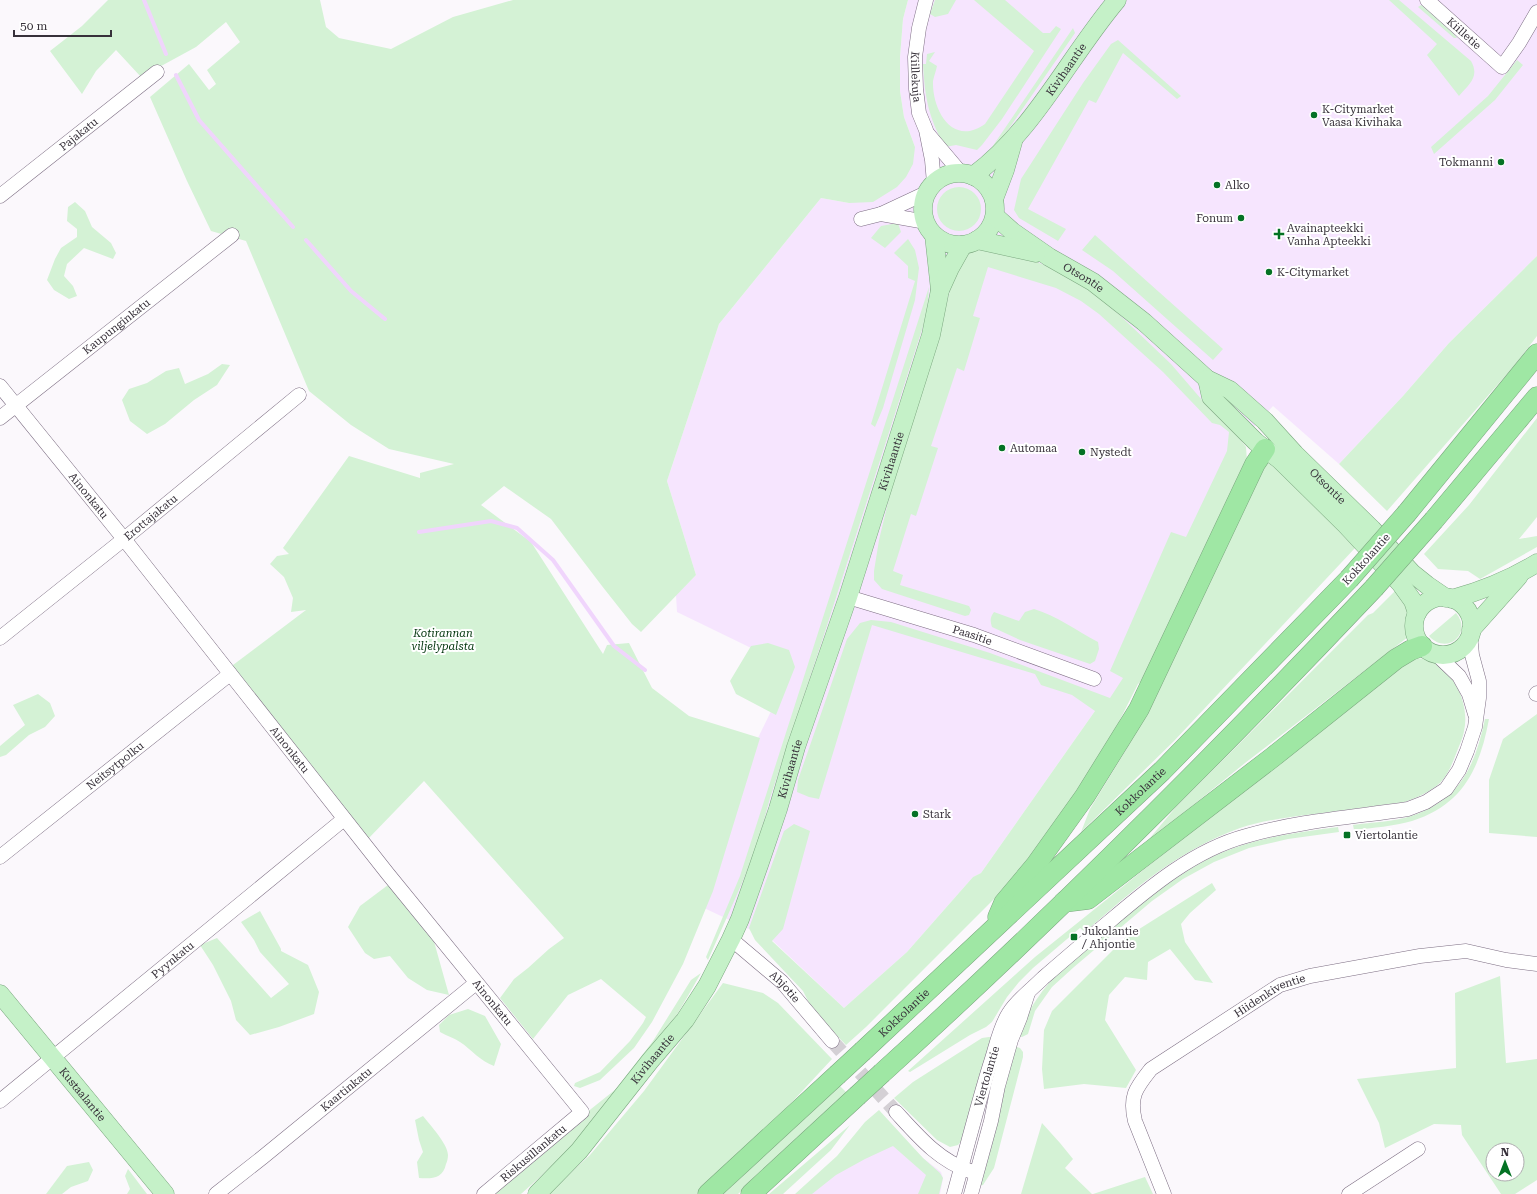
<svg xmlns="http://www.w3.org/2000/svg" width="1537" height="1194" font-family="'Roboto Serif',serif">
	<rect width="100%" height="100%" fill="#fbf8fc"/>
	<path fill="#f6e5fe" d="M908,0H1537V256L1449,343L1403,396L1339,464L1273,406L1244,438L1137,669L1119,699L1095,711L981,873L973,877L907,952L844,1008L772,940L704,908L757,740L792,668L677,612L676,595L696,575L667,481L719,324L821,198L849,203L915,147L904,117L900,91V57L903,19Z
		M887,1122L923,1158L941,1172L943,1178L940,1194H806Z"/>
	<path fill="#d4f2d5" fill-rule="evenodd" d="M108,0H320L326,27L339,38L391,49L453,17L513,0H908L903,19L900,57V91L904,117L915,147L913,164L906,177L897,187L873,202L849,203L821,198L719,324L667,481L696,575L641,632L632,624L602,586L551,519L504,486L481,505L531,542L603,654L607,645L629,643L652,688L689,716L760,738L713,891L683,964L652,1022L634,1048L600,1080L580,1088L574,1086L575,1083L600,1072L630,1041L643,1023L646,1017L601,979L568,995L533,1039L500,998L514,979L528,968L549,949L564,938L424,781L367,840L229,668L306,610L291,612L293,598L284,577L270,564L277,556L289,554L283,548L349,456L420,478V473L454,464L389,449L351,425L309,391L246,241L211,231L187,181L150,97L189,64L209,90L216,84L207,70L240,42L226,22L196,47L141,77L116,50L96,71L82,94L50,51L82,26Z
		M935,0H956L948,14L935,17L930,14Z
		M974,0H1005L1043,33H1050L1056,26L1061,29L1002,119L982,145L977,150L956,145L945,147C928,116 925,98 923,64H926L927,54L935,52L929,61L937,66C936,71 934,76 933,81C932,111 953,147 985,124L1034,51Z
		M1389,0H1399L1471,61C1480,77 1469,84 1459,96L1427,55L1437,44Z
		M1421,5L1424,6L1447,24L1457,38H1454L1418,7Z
		M1073,28L1075,33L992,153H988Z
		M1118,40L1181,96L1177,99L1123,53L1096,103L1089,100L1028,209L1066,229L1058,241L1019,218L1014,210L1021,179L1083,83L1111,44Z
		M1517,60L1523,65L1495,100L1434,154L1431,147L1488,96Z
		M937 209a22 22 0 1 1 44 0a22 22 0 1 1-44 0Z
		M75,202L85,211L92,227L111,243L116,253L113,259L84,248L67,264L64,276L73,286L77,296L69,299L54,290L47,280L55,259L61,248L77,237V229L67,221L68,207Z
		M898,223L901,232L885,248L871,238L881,226Z
		M1095,235L1223,349L1213,360L1113,271L1082,250Z
		M908,239L915,250L919,268L915,300L883,408L875,427L871,424L915,281L908,278V266L894,253Z
		M986,248L1024,256L1055,270L1088,289L1108,304L1171,364L1208,407L1240,439L1246,447L1247,461L1148,675L1138,684L1091,777L1006,887L866,1027L846,1045L813,1011L803,991L755,940L749,928L784,831L794,824L810,831L783,929L772,941L844,1008L907,952L973,877L981,873L1095,711L1072,695L1041,685L1035,674L872,625L819,799L809,797L797,792L798,780L847,639L860,623L871,620L891,622L990,653L1110,698L1123,678L1110,671L1171,532L1186,537L1227,451L1229,432L1220,425L1212,423L1163,372L1099,314L1081,301L1056,288L988,267L973,316L980,318L964,371L957,368L931,446L938,448L916,516L911,514L893,571L903,575L900,585L969,606L971,610L969,615L965,616L882,589L874,580V571L879,540L899,457L932,358L957,264C965,252 971,250 986,248Z
		M1537,256V336L1514,366L1387,511L1339,464L1403,396L1449,343Z
		M929,287L927,314L822,641L770,798L757,846L742,883L708,960L706,957L740,876Z
		M222,364L230,365L217,385L194,400L165,424L147,434L130,421L122,400L129,389L147,383L166,371L179,368L185,384L208,374Z
		M1537,418V517L1519,539L1537,536V547L1480,579L1468,571L1438,569L1424,554L1469,505Z
		M1272,460L1355,548L1174,741L1081,832L1090,809L1126,750L1261,468L1267,461Z
		M1397,589C1400,593 1404,598 1406,602C1411,612 1405,625 1408,637L1245,763L1144,845L1176,807L1368,615L1373,613Z
		M1034,609C1057,616 1077,631 1098,642L1099,649L1095,661L1090,664L1020,640L992,627C990,621 990,617 994,612L1019,621L1025,612Z
		M1456,613C1473,633 1447,656 1429,636Z
		M768,643L789,650L795,667L776,715L736,694L730,681L751,646Z
		M1416,658C1421,659 1427,659 1431,661C1455,672 1470,705 1464,731C1463,738 1459,746 1456,754C1452,764 1448,775 1440,783C1430,792 1418,797 1405,802C1375,806 1345,810 1315,814C1290,817 1264,820 1240,828C1177,851 1134,889 1085,932L1080,928L1033,968L1019,982L1007,997L992,1022L986,1027L970,1035L910,1072L908,1071L1035,957L1384,677Z
		M38,694L50,703L55,716L45,727L29,735L6,755L0,757V746L25,725L13,705Z
		M1537,714V837L1489,833V780L1503,739Z
		M1485,719H1489C1480,768 1463,805 1412,821C1394,826 1373,828 1354,830L1353,825C1372,822 1393,822 1411,816C1460,800 1475,766 1485,719Z
		M1338,827L1339,832L1288,839L1249,848L1214,862L1183,879L1152,901L1074,967L1052,987L1035,1011L1028,1034L1022,1037L1017,1035C1025,1017 1036,998 1049,983C1063,967 1082,953 1099,939C1135,909 1170,878 1212,857C1251,838 1295,833 1338,827Z
		M1212,883L1216,890L1190,913L1181,924L1185,942L1213,983L1195,980L1170,949L1148,962L1147,980L1125,977L1109,995L1105,1020L1136,1070L1126,1088L1084,1084L1044,1089L1042,1069L1044,1030L1052,1011L1125,938Z
		M388,885L433,938L449,995L427,990L408,978L390,956L374,959L365,953L348,927L360,906Z
		M260,911L281,949V951L308,965L319,992L314,1014L279,1027L250,1035L236,1020L231,1001L213,965L200,945L217,938L271,998L289,984L260,952L254,940L241,922Z
		M701,973C689,994 677,1016 663,1036C623,1093 574,1148 521,1194H485L616,1089L653,1041L691,980Z
		M1500,976L1506,1063L1537,1059V1180L1515,1194H1501L1462,1135L1461,1125L1434,1124L1385,1148L1379,1123L1357,1079L1456,1068L1455,993ZM1493,1150H1517V1174H1493Z
		M723,983L763,993L778,1003L832,1059L766,1130L697,1194H548L590,1155L644,1091Z
		M468,1009L485,1016L501,1044L494,1066C480,1061 472,1050 460,1042C454,1038 447,1036 440,1032L439,1025L449,1015Z
		M989,1037L993,1038L965,1137L958,1145L950,1147L937,1140L894,1098L913,1082L982,1038Z
		M1014,1046L1020,1048L1023,1052V1057L994,1168L983,1185L979,1186Z
		M840,1086L847,1093L738,1194H722Z
		M879,1110L923,1158L940,1173L943,1178L939,1194H918L926,1175L893,1146L865,1159L836,1175L812,1194H795L837,1156L865,1122Z
		M423,1116C430,1125 448,1144 448,1155C448,1158 447,1162 446,1164C443,1179 431,1179 419,1178L417,1162L423,1152L419,1140L415,1120Z
		M1042,1123L1060,1143L1073,1159L1065,1168L1092,1194H1021Z
		M850,1125L831,1150L783,1194H769Z
		M89,1162L93,1170L88,1181L71,1187L62,1194H46L67,1166Z
		M128,1169L147,1194H127L130,1189L125,1176Z
		M1145,1177L1153,1194H1093Z"/>
	<g fill="none" stroke-linecap="round" stroke-linejoin="round">
		<path stroke="#f0d5fc" stroke-width="4" d="M144,0L166,54
			M176,75L199,120L293,227
			M306,240L351,291L385,319
			M419,532L491,521L517,528L553,560L614,646L645,670"/>
		<path stroke="#d4d0d5" stroke-width="14" stroke-dasharray="14 7" stroke-linecap="butt" d="M832,1041L896,1112"/>
		<defs>
			<g id="minor">
				<path id="s1" d="M926,0L919,28L915,57L916,89L919,113L926,130L932,160L934,183"/>
				<path id="s2" d="M1427,0L1502,67L1519,43L1537,12"/>
				<path d="M928,134L961,173"/>
				<path id="s3" d="M0,196L157,72"/>
				<path d="M881,214L926,222"/>
				<path d="M861,219L881,214L928,192"/>
				<path id="s4" d="M0,386L124,539L388,874L582,1112L484,1194"/>
				<path id="s5" d="M0,418L232,235"/>
				<path id="s6" d="M848,597L974,635L1094,679"/>
				<path id="s7" d="M0,638L124,539L299,395"/>
				<path d="M1437,655L1459,676L1469,694L1475,714"/>
				<path d="M1536,694L1537,693"/>
				<path id="s8" d="M0,857L230,674"/>
				<path id="s9" d="M731,939L782,982L832,1041"/>
				<path id="s10" d="M0,1101L344,819"/>
				<path d="M896,1112C918,1136 939,1161 970,1171"/>
				<path id="s11" d="M216,1194L263,1157L476,983"/>
				<path id="s12" d="M954,1194C966,1151 977,1107 990,1065C996,1048 999,1028 1009,1013C1016,1001 1032,989 1043,978C1065,959 1087,940 1110,921C1150,887 1194,850 1246,836C1298,821 1354,817 1408,809L1426,802L1446,789L1459,770L1467,751L1475,727L1479,698V681L1472,655L1470,634"/>
				<path d="M971,1194L991,1121L998,1086L1011,1040L1020,1018L1028,993"/>
				<path id="s13" d="M1164,1194L1135,1121C1129,1096 1136,1088 1151,1069L1280,985L1310,976L1420,956L1466,951L1506,960L1537,964"/>
				<path d="M1349,1194L1418,1149"/>
			</g>
			<g id="major">
				<circle cx="959" cy="209" r="36"/>
				<path id="s14" d="M973,176C1035,130 1068,58 1117,0"/>
				<path d="M994,199L1005,170L1013,142"/>
				<path id="s15" d="M995,216L1013,232L1049,257L1093,282L1144,322L1207,379L1230,390L1265,421L1295,454L1372,529L1412,573L1427,585L1446,598"/>
				<path d="M934,235L940,290"/>
				<path d="M977,240L1036,253"/>
				<path d="M1207,379L1211,397L1256,442L1280,460L1346,525L1400,583L1413,601L1417,613"/>
				<circle cx="1443" cy="626" r="29"/>
				<path d="M1452,599C1481,591 1511,579 1537,563"/>
				<path d="M1471,630L1519,576"/>
				<path id="s16" d="M0,994L165,1194"/>
				<path id="s17" d="M537,1194L579,1151L650,1061L685,1020L707,986L731,939L740,919L759,865L778,809L796,747L848,597L931,335L940,290L950,268L963,245"/>
			</g>
			<g id="highway">
				<path d="M1407,513L1537,354"/>
				<path d="M1434,520L1537,397"/>
				<path d="M1064,902L1088,899L1273,757L1396,659L1411,650L1422,646"/>
				<path d="M998,917L1004,903L1035,866L1085,796L1139,709L1255,464L1265,449"/>
				<path id="s18" d="M863,1051L1162,771L1349,579"/>
				<path d="M882,1073C1053,918 1216,755 1374,588"/>
				<path d="M708,1194L837,1075"/>
				<path d="M751,1194L857,1096"/>
			</g>
		</defs>
		<use href="#minor" stroke="#7d6e83" stroke-width="15"/>
		<use href="#major" stroke="#7ba77f" stroke-width="19"/>
		<use href="#highway" stroke="#7ba77f" stroke-width="21"/>
		<use href="#minor" stroke="#fff" stroke-width="14"/>
		<use href="#major" stroke="#c5f1c8" stroke-width="18"/>
		<use href="#highway" stroke="#9fe7a4" stroke-width="20"/>
		<defs>
			<path id="highway-bridge" d="M1349,579L1407,513
				M1374,588L1434,520
				M837,1075L863,1051
				M857,1096L882,1073"/>
		</defs>
		<use href="#highway-bridge" stroke="#7ba77f" stroke-width="21" stroke-linecap="butt"/>
		<use href="#highway-bridge" stroke="#9fe7a4" stroke-width="20"/>
	</g>
	<g fill="#047224" stroke="#fff" stroke-width="1.5">
		<circle cx="1314" cy="115" r="4"/>
		<circle cx="1501" cy="162" r="4"/>
		<circle cx="1217" cy="185" r="4"/>
		<circle cx="1241" cy="218" r="4"/>
		<path d="M1277 228h4v4h4v4h-4v4h-4v-4h-4v-4h4z"/>
		<circle cx="1269" cy="272" r="4"/>
		<circle cx="1002" cy="448" r="4"/>
		<circle cx="1082" cy="452" r="4"/>
		<circle cx="915" cy="814" r="4"/>
		<rect x="1343" y="831" width="8" height="8" rx="2"/>
		<rect x="1070" y="933" width="8" height="8" rx="2"/>
	</g>
	<g text-anchor="middle" stroke-width="4" stroke-linejoin="round" paint-order="stroke">
		<g font-size="11" fill="#37313a" stroke="#fff">
			<text dy="4" stroke="none"><textPath href="#s2" startOffset="50">Kiilletie</textPath></text>
			<text dy="4" stroke="none"><textPath href="#s14" startOffset="142">Kivihaantie</textPath></text>
			<text dy="4" stroke="none"><textPath href="#s1" startOffset="78">Kiillekuja</textPath></text>
			<text dy="4" stroke="none"><textPath href="#s3" startOffset="100">Pajakatu</textPath></text>
			<text dy="4" stroke="none"><textPath href="#s15" startOffset="108">Otsontie</textPath></text>
			<text dy="4" stroke="none"><textPath href="#s5" startOffset="148">Kaupunginkatu</textPath></text>
			<text dy="4" stroke="none"><textPath href="#s17" startOffset="826">Kivihaantie</textPath></text>
			<text dy="4" stroke="none"><textPath href="#s15" startOffset="431">Otsontie</textPath></text>
			<text dy="4" stroke="none"><textPath href="#s4" startOffset="141">Ainonkatu</textPath></text>
			<text dy="4" stroke="none"><textPath href="#s7" startOffset="193">Erottajakatu</textPath></text>
			<text transform="translate(1366 559) rotate(-48)" y="4">Kokkolantie</text>
			<text dy="4" stroke="none"><textPath href="#s6" startOffset="130">Paasitie</textPath></text>
			<text dy="4" stroke="none"><textPath href="#s4" startOffset="465">Ainonkatu</textPath></text>
			<text dy="4" stroke="none"><textPath href="#s8" startOffset="147">Neitsytpolku</textPath></text>
			<text dy="4" stroke="none"><textPath href="#s17" startOffset="502">Kivihaantie</textPath></text>
			<text dy="4" stroke="none"><textPath href="#s18" startOffset="380">Kokkolantie</textPath></text>
			<text dy="4" stroke="none"><textPath href="#s10" startOffset="223">Pyynkatu</textPath></text>
			<text dy="4" stroke="none"><textPath href="#s9" startOffset="72">Ahjotie</textPath></text>
			<text dy="4" stroke="none"><textPath href="#s13" startOffset="276">Hiidenkiventie</textPath></text>
			<text dy="4" stroke="none"><textPath href="#s4" startOffset="789">Ainonkatu</textPath></text>
			<text dy="4" stroke="none"><textPath href="#s18" startOffset="56">Kokkolantie</textPath></text>
			<text dy="4" stroke="none"><textPath href="#s17" startOffset="178">Kivihaantie</textPath></text>
			<text dy="4" stroke="none"><textPath href="#s12" startOffset="122">Viertolantie</textPath></text>
			<text dy="4" stroke="none"><textPath href="#s11" startOffset="167">Kaartinkatu</textPath></text>
			<text dy="4" stroke="none"><textPath href="#s16" startOffset="130">Kustaalantie</textPath></text>
			<text transform="translate(533 1153) rotate(-40)" y="4">Riskusillankatu</text>
		</g>
		<g font-size="11" fill="#37313a" stroke="#fff" text-anchor="start">
			<text x="1322" y="113">K-Citymarket<tspan x="1322" dy="13">Vaasa Kivihaka</tspan></text>
			<text x="1493" y="166" text-anchor="end">Tokmanni</text>
			<text x="1225" y="189">Alko</text>
			<text x="1233" y="222" text-anchor="end">Fonum</text>
			<text x="1287" y="232">Avainapteekki<tspan x="1287" dy="13">Vanha Apteekki</tspan></text>
			<text x="1277" y="276">K-Citymarket</text>
			<text x="1010" y="452">Automaa</text>
			<text x="1090" y="456">Nystedt</text>
			<text x="923" y="818">Stark</text>
			<text x="1355" y="839">Viertolantie</text>
			<text x="1082" y="935">Jukolantie<tspan x="1082" dy="13">/ Ahjontie</tspan></text>
		</g>
		<g font-size="11" font-style="italic" fill="#01340c" stroke="#fff">
			<text x="443" y="637">Kotirannan<tspan x="443" dy="13">viljelypalsta</tspan></text>
		</g>
	</g>
	<g transform="translate(1505 1162)"><circle r="19" fill="#ffffff" stroke="#afadb0"/>
	<path d="M0-3L7 15L0 10L-7 15Z" fill="#047224"/>
	<text y="-6" font-size="11" font-weight="bold" text-anchor="middle" fill="#37313a">N</text>
	</g>
	<path d="M14 30v6h97v-6" fill="none" stroke="#37313a" stroke-width="2"/>
	<text x="20" y="30" font-size="12" fill="#37313a" stroke="#ffffff" stroke-width="3" paint-order="stroke">50 m</text>
</svg>
